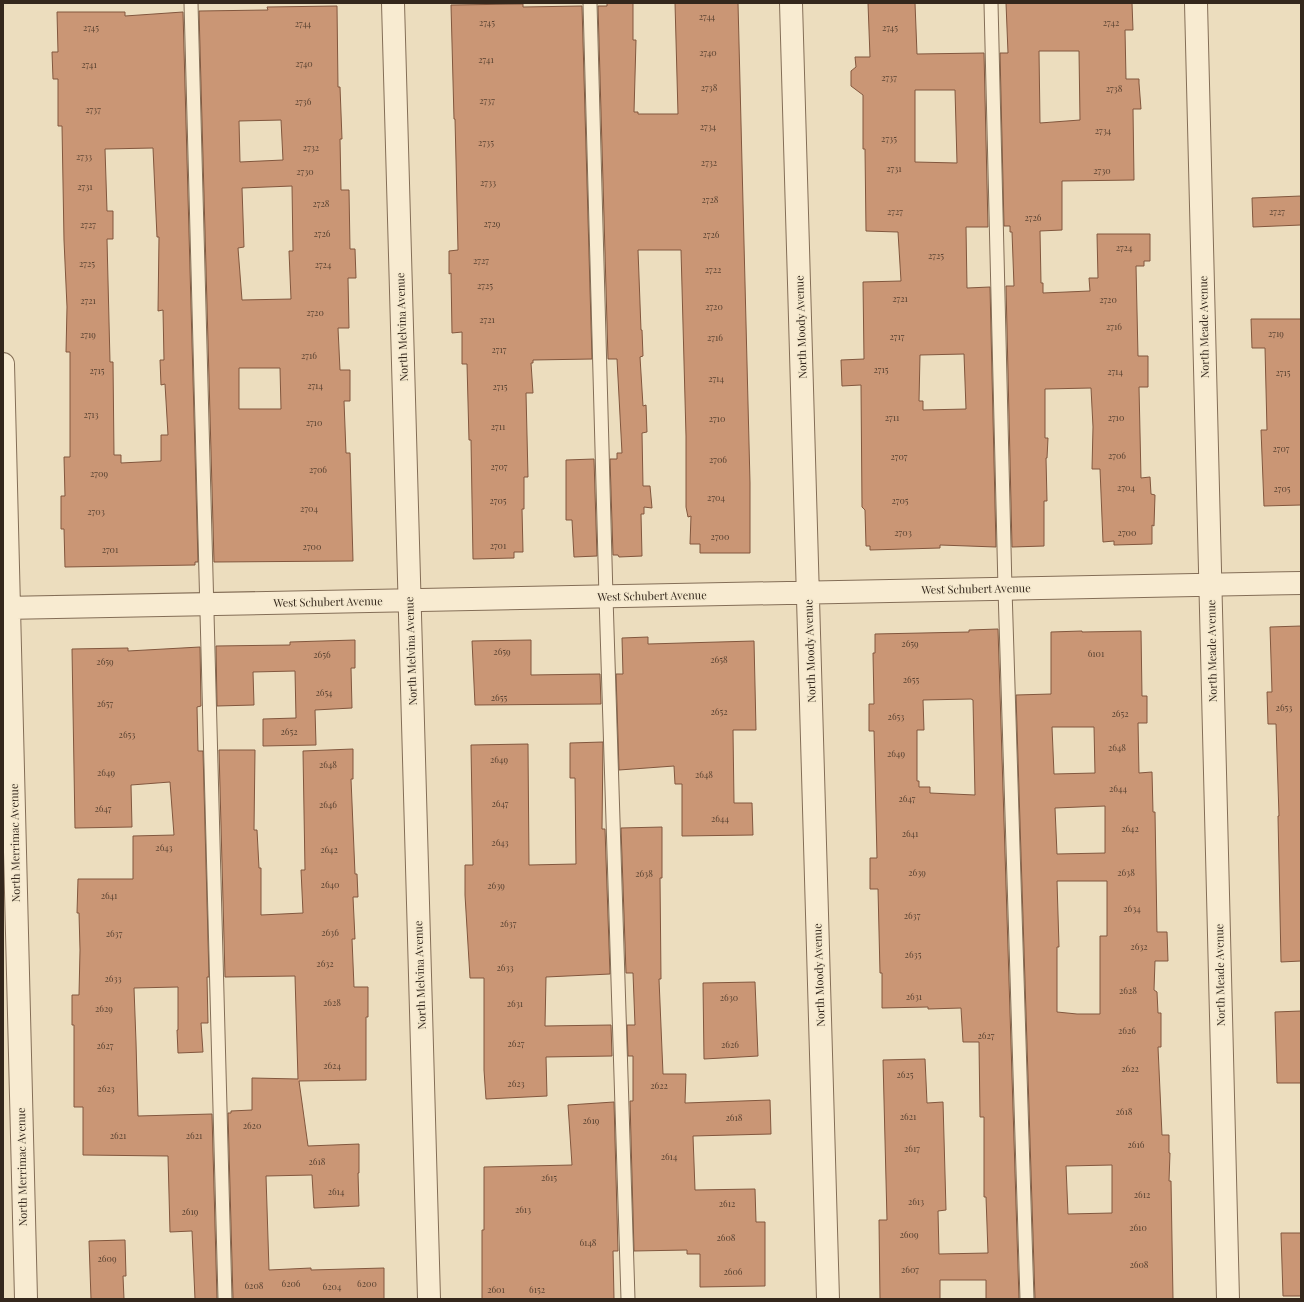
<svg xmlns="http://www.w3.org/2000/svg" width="1304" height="1302" font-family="'Playfair Display',serif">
	<rect width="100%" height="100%" fill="#ecddbe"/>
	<path fill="#ca9675" stroke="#82573e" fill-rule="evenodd" d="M607,3H633V40H636L634,112H638V114H678L675,3H738L750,483V553H700V544H690L691,516L688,517L686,507V436L681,250H638L641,330H642L643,356L640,357L643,406L646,405L647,432L642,433L643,486H650L652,508L644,507V514H641L642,556L619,557L618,555H613L610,459H617V453H622L617,359H608L598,6H607Z
		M868,3H915L917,54L984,53L988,227H966L967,288L990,287L996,547L940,545V548L870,550V546H866L865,510L862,507L861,385L842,386L841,360L864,359L863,282L901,281L898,232L866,231L865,149H863V95L851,86V71L856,67L855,57H870ZM915,90H955L957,163L915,162ZM964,354L966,409L923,410V401H919L920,355Z
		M1006,3H1132L1133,30H1125L1126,79H1139V83L1141,109H1133L1134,180L1062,181V230L1040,231L1041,283H1043V293L1090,291L1089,278H1098L1097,234H1150V261H1144V266H1136L1138,356H1148V387H1139L1141,478L1150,477L1151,494L1155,495L1154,526L1152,525V544L1114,545V541L1103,542L1100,469H1092L1093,427L1091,388L1045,389V438H1048L1047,458H1046L1047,501H1044V546L1012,547L1006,286H1014L1012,232H1010V226H1004L1000,53H1008ZM1039,51H1079L1080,120L1040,123Z
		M523,4V7L582,6L592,359L533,360V363H531L533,393H526L528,477H524V509H522L523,552H514V558L473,559L471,440H469L467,364H462V332L452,333L451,273L449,274V251L458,250L456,160L455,119H454L451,5Z
		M337,6L338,87H340L342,139H340L341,190H349L350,249H355L356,278H348L349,328H338L340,370H350V401H344L346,453H350L353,561L214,562L199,11L268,10L267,7ZM281,120L283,160L240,162L239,121ZM292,186L293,251H289L291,299L242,300L238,248L244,247L242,188ZM239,368H280L281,409H239Z
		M57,12H125V16L183,12L198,562H195V565L65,567L64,529H61V496H65L64,457H70V352H66L67,307L64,240L62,126H58V79H53L52,52H58ZM153,148L157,237H159L158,311L163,310L164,360H160L161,385L165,384L168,435H161V461L121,463V455H114L113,362H110L107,239H113V211H107L105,149Z
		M1301,196V225L1253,227L1252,198Z
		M1251,319H1301V505L1264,506L1261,430H1267L1265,348H1252Z
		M594,459L597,556L574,557L572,520H566V460Z
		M1301,626V961L1281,962L1278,816H1279L1276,724H1268L1267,692H1272L1270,627Z
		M998,629L1019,1299H986V1280H940V1299H880L879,1220H887L883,1060L925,1059L927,1103L943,1102L946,1210L938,1211L939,1254L988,1253L986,1197H984V1117H980L979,1042H963L961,1008L928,1009V1007L882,1008V973H880L878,889H870V858H877L874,731H869V704H874L873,653H875V634L969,632V630ZM971,699L973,700L975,795L930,793V787H919V781H917V730H924L923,700Z
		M1082,631V632L1141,631L1142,696H1147V723H1138L1139,773L1152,772L1153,812H1155L1157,932H1167L1168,961H1155L1154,990L1157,992L1158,1013H1161V1047H1158L1162,1135H1169V1153H1170L1169,1181H1171L1173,1299H1035L1016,695L1051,694V632ZM1052,727H1094L1095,773L1054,774ZM1105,806V853L1057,854L1055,808ZM1057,881H1107V936H1100V1014H1077L1057,1012V947H1059ZM1112,1165V1213L1068,1214L1066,1166Z
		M648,637V644L754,641L756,730H733L734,803H752L753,835L682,836V784H675L674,766L619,770L616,674H623L622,638Z
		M355,640V668H351L352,708L315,710L316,745L263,746V719L296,718L295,671L253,672L254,705L217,706L216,646L290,645V642Z
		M531,640V675L600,674L601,704L475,705L472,641Z
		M200,647L201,706L197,707L198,751H203L209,977H207L208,1023H201L203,1052L178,1053L177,1030H178V987L134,988L136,1042L138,1116L212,1114L217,1299H195L192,1231L170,1232L168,1156L83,1155V1107H74V1025H72V995H79L80,950L79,913H77L78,879H133V836L174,835L170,782L131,785L132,827L75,828L72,649L128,648V651Z
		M603,742L602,829H605L610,974L546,977L545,1026L611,1025L612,1056L546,1057L547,1096L486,1099L484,1070V978H470L465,895V865H473L471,745L528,744L529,865L576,864L575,778H570V743Z
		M353,749V779H351L355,874H357L358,897H353L355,939H352L354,987H368V1017H366V1080L299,1081L308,1146L359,1144V1173H358L359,1206L314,1208L312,1175L266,1176L269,1270L311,1268V1270L384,1268V1299H233L228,1113H231V1111L252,1110V1078L298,1079L295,976L225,977L219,750H255L254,830H257L259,868H261V915L303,913L301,870H305L303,751Z
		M662,827V878H660L661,979H659L663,1074H686L685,1103L770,1100L771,1134L693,1136L695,1190L755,1189L756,1222H765V1286L700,1287V1254H687V1250L634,1251L630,1101H633V1056H628L627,1025H635L633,973H626L621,828Z
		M755,982L758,1056L704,1059L703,983Z
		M1301,1011V1083H1277L1275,1012Z
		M614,1102L618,1251H613L614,1299H482V1230H484V1167L572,1165L568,1105Z
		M1281,1233H1301V1296H1283Z
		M125,1240L126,1276H123L124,1299H91L89,1241Z"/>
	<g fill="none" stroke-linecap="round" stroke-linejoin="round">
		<defs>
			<path id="lane" d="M191,3L225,1299
				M590,3L606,597L628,1299
				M991,3L1005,589L1027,1299"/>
			<path id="street" d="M393,3L429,1299
				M791,3L828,1299
				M1196,3L1228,1299
				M3,364L26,1299
				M3,608L1301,583"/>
		</defs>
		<use href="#lane" stroke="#846e57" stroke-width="15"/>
		<use href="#street" stroke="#846e57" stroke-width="24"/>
		<use href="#lane" stroke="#f8ebd1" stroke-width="13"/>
		<use href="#street" stroke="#f8ebd1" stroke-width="22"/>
	</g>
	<g text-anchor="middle" stroke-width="3" stroke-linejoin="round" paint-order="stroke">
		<g font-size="9" fill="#5a4332">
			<text x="707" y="20">2744</text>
			<text x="487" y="26">2745</text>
			<text x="1111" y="26">2742</text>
			<text x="303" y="27">2744</text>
			<text x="91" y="31">2745</text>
			<text x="890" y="31">2745</text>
			<text x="708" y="56">2740</text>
			<text x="486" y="63">2741</text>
			<text x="304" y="67">2740</text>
			<text x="89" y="68">2741</text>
			<text x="889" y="81">2737</text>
			<text x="709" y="91">2738</text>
			<text x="1114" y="92">2738</text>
			<text x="487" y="104">2737</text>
			<text x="303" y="105">2736</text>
			<text x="93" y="113">2737</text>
			<text x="708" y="130">2734</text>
			<text x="1103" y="134">2734</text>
			<text x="889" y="142">2735</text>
			<text x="486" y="146">2735</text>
			<text x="311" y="151">2732</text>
			<text x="84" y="160">2733</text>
			<text x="709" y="166">2732</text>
			<text x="894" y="172">2731</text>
			<text x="1102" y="174">2730</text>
			<text x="305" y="175">2730</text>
			<text x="488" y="186">2733</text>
			<text x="85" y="190">2731</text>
			<text x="710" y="203">2728</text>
			<text x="321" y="207">2728</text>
			<text x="895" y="215">2727</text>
			<text x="1277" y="215">2727</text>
			<text x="1033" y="221">2726</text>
			<text x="492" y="227">2729</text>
			<text x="88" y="228">2727</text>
			<text x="322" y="237">2726</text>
			<text x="711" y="238">2726</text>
			<text x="1124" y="251">2724</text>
			<text x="936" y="259">2725</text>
			<text x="481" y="264">2727</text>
			<text x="87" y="267">2725</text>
			<text x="323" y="268">2724</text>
			<text x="713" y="273">2722</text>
			<text x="485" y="289">2725</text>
			<text x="900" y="302">2721</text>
			<text x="1108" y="303">2720</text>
			<text x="88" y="304">2721</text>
			<text x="714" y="310">2720</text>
			<text x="315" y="316">2720</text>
			<text x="487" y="323">2721</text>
			<text x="1114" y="330">2716</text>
			<text x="1276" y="337">2719</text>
			<text x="88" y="338">2719</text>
			<text x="897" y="340">2717</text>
			<text x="715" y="341">2716</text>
			<text x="499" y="353">2717</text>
			<text x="309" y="359">2716</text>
			<text x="881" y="373">2715</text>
			<text x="97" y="374">2715</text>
			<text x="1115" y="375">2714</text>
			<text x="1283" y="376">2715</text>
			<text x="716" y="382">2714</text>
			<text x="315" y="389">2714</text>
			<text x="500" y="390">2715</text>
			<text x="91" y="418">2713</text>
			<text x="892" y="421">2711</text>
			<text x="1116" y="421">2710</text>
			<text x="717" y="422">2710</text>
			<text x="314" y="426">2710</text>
			<text x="498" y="430">2711</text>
			<text x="1281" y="452">2707</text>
			<text x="1117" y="459">2706</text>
			<text x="899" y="460">2707</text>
			<text x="718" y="463">2706</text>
			<text x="499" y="470">2707</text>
			<text x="318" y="473">2706</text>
			<text x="99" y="477">2709</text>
			<text x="1126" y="491">2704</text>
			<text x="1282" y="492">2705</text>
			<text x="716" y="501">2704</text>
			<text x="498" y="504">2705</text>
			<text x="900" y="504">2705</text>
			<text x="309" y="512">2704</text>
			<text x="96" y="515">2703</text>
			<text x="903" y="536">2703</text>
			<text x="1127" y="536">2700</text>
			<text x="720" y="540">2700</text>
			<text x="498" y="549">2701</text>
			<text x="312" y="550">2700</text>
			<text x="110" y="553">2701</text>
			<text x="910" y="647">2659</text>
			<text x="502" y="655">2659</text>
			<text x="1096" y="657">6101</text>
			<text x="322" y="658">2656</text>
			<text x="719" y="663">2658</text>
			<text x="105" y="665">2659</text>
			<text x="911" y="683">2655</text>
			<text x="324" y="696">2654</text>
			<text x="499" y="701">2655</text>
			<text x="105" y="707">2657</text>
			<text x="1284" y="711">2653</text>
			<text x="719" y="715">2652</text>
			<text x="1120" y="717">2652</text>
			<text x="896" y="720">2653</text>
			<text x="289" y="735">2652</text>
			<text x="127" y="738">2653</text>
			<text x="1117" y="751">2648</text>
			<text x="896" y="757">2649</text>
			<text x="499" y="763">2649</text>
			<text x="328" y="768">2648</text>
			<text x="106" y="776">2649</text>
			<text x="704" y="778">2648</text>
			<text x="1118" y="792">2644</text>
			<text x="907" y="802">2647</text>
			<text x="500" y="807">2647</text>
			<text x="328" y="808">2646</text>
			<text x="103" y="812">2647</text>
			<text x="720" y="822">2644</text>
			<text x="1130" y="832">2642</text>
			<text x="910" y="837">2641</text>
			<text x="500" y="846">2643</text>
			<text x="164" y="851">2643</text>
			<text x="329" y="853">2642</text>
			<text x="917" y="876">2639</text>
			<text x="1126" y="876">2638</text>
			<text x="644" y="877">2638</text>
			<text x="330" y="888">2640</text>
			<text x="496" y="889">2639</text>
			<text x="109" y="899">2641</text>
			<text x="1132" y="912">2634</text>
			<text x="912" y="919">2637</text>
			<text x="508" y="927">2637</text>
			<text x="330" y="936">2636</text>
			<text x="114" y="937">2637</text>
			<text x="1139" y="950">2632</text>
			<text x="913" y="958">2635</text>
			<text x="325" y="967">2632</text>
			<text x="505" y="971">2633</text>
			<text x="113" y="982">2633</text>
			<text x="1128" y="994">2628</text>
			<text x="914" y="1000">2631</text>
			<text x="729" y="1001">2630</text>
			<text x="332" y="1006">2628</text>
			<text x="515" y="1007">2631</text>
			<text x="104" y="1012">2629</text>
			<text x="1127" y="1034">2626</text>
			<text x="986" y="1039">2627</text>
			<text x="516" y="1047">2627</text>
			<text x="730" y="1048">2626</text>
			<text x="105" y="1049">2627</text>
			<text x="332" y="1069">2624</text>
			<text x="1130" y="1072">2622</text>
			<text x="905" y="1078">2625</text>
			<text x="516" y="1087">2623</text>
			<text x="659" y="1089">2622</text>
			<text x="106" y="1092">2623</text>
			<text x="1124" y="1115">2618</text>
			<text x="908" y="1120">2621</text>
			<text x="734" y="1121">2618</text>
			<text x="591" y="1124">2619</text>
			<text x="252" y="1129">2620</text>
			<text x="118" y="1139">2621</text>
			<text x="194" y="1139">2621</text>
			<text x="1136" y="1148">2616</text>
			<text x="912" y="1152">2617</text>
			<text x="669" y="1160">2614</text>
			<text x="317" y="1165">2618</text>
			<text x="549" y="1181">2615</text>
			<text x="336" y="1195">2614</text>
			<text x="1142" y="1198">2612</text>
			<text x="916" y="1205">2613</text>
			<text x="727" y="1207">2612</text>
			<text x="523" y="1213">2613</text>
			<text x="190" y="1215">2619</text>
			<text x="1138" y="1231">2610</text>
			<text x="909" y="1238">2609</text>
			<text x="726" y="1241">2608</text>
			<text x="588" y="1246">6148</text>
			<text x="107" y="1262">2609</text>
			<text x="1139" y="1268">2608</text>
			<text x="910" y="1273">2607</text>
			<text x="733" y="1275">2606</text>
			<text x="291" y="1287">6206</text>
			<text x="367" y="1287">6200</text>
			<text x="254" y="1289">6208</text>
			<text x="332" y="1290">6204</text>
			<text x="496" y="1293">2601</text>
			<text x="537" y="1293">6152</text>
		</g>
		<g font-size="11" fill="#34271c" stroke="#f4e8cd">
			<text transform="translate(402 327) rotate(-92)" y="4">North Melvina Avenue</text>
			<text transform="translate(801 327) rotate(-92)" y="4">North Moody Avenue</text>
			<text transform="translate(1204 327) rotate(-91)" y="4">North Meade Avenue</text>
			<text transform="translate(976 589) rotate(-1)" y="4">West Schubert Avenue</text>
			<text transform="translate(652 596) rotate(-1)" y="4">West Schubert Avenue</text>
			<text transform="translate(328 602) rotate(-1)" y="4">West Schubert Avenue</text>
			<text transform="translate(411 651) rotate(-92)" y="4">North Melvina Avenue</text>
			<text transform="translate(810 651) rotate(-92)" y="4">North Moody Avenue</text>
			<text transform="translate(1212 651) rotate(-91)" y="4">North Meade Avenue</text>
			<text transform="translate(15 843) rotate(-91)" y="4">North Merrimac Avenue</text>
			<text transform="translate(420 975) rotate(-92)" y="4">North Melvina Avenue</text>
			<text transform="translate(819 975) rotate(-92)" y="4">North Moody Avenue</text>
			<text transform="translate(1220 975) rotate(-91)" y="4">North Meade Avenue</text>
			<text transform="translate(22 1167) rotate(-91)" y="4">North Merrimac Avenue</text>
		</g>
	</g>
	<rect width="1304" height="1302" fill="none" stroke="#34271c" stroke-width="8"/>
</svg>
